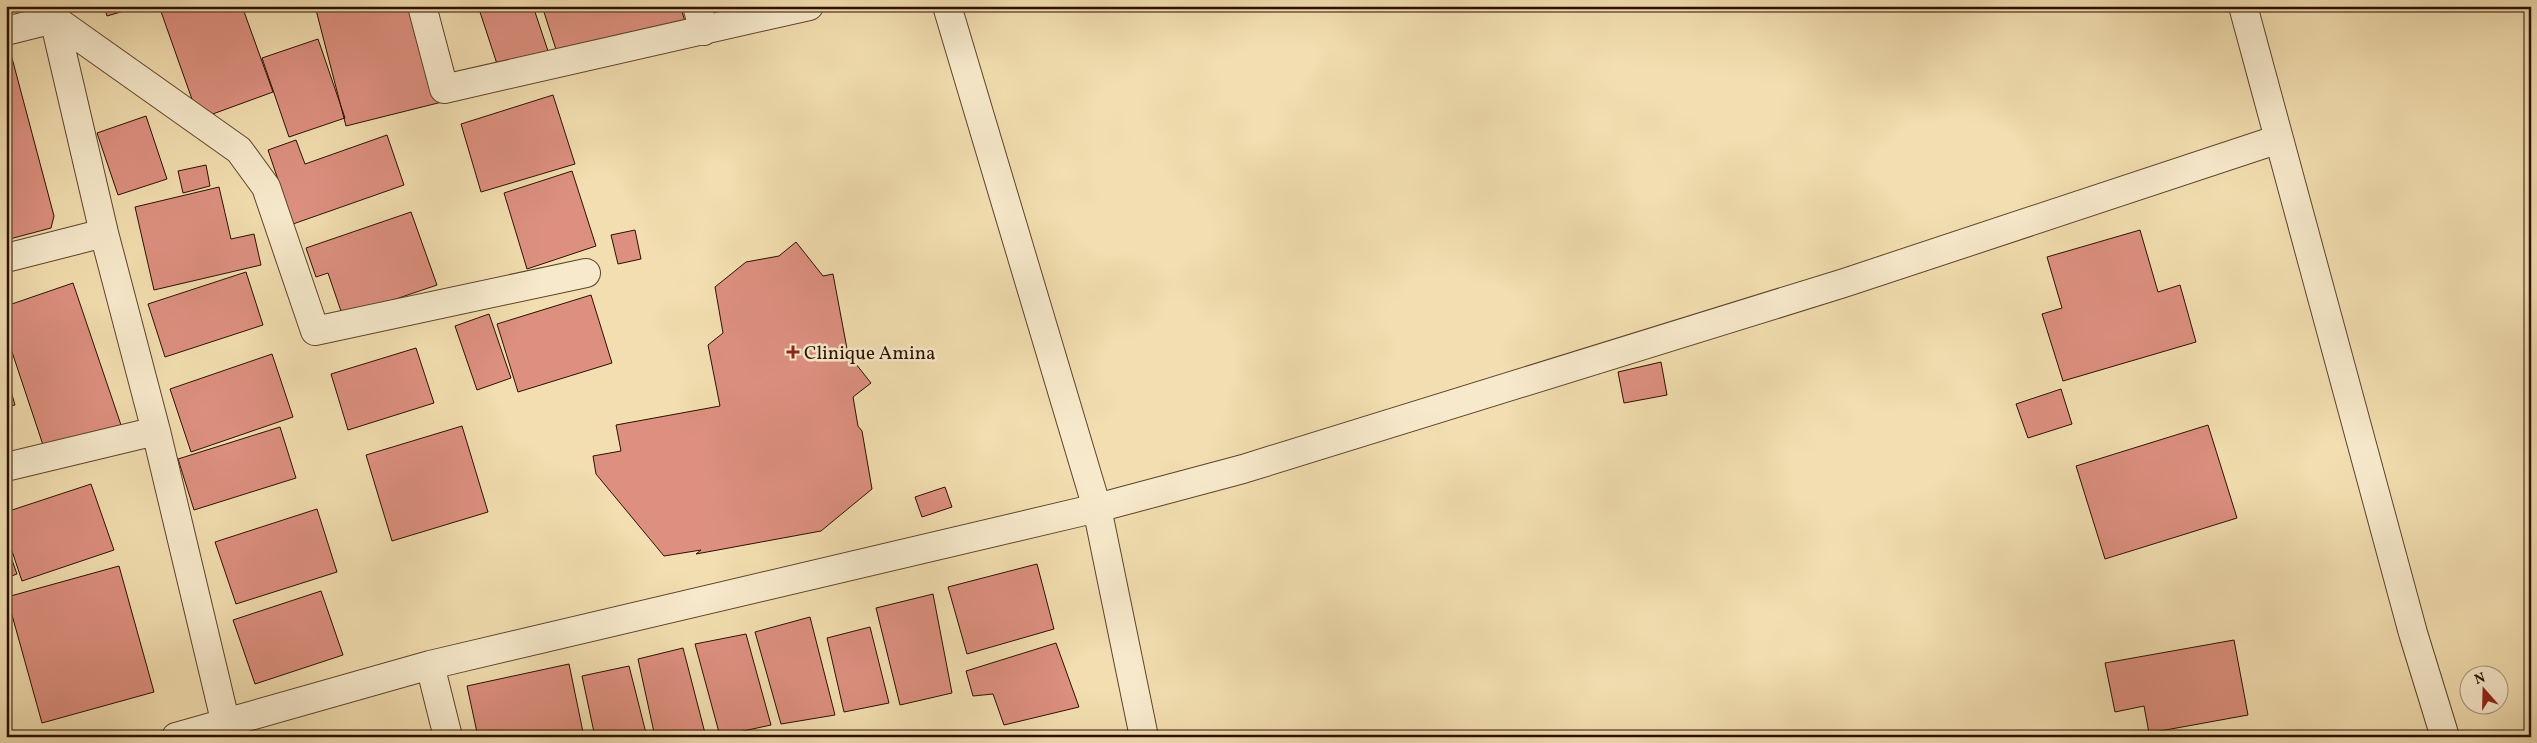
<svg xmlns="http://www.w3.org/2000/svg" width="2537" height="743" font-family="Vollkorn,serif">
	<rect width="100%" height="100%" fill="#f2deb0"/>
	<filter id="stains"><feTurbulence type="fractalNoise" baseFrequency=".004" numOctaves="4"/><feColorMatrix values="0 0 0 0 .2 0 0 0 0 .09 0 0 0 0 .02 0 0 0 .5 -.17"/></filter>
	<radialGradient id="worn" r=".72"><stop offset=".6" stop-color="#630" stop-opacity="0"/><stop offset="1" stop-color="#630" stop-opacity=".3"/></radialGradient>
	<path fill="#dd9080" stroke="#2d0f00" d="M104,6H141L107,16Z
		M159,6H242L273,92L199,119Z
		M315,6H425L450,100L346,126Z
		M478,6H533L550,57L500,73Z
		M542,6H680L687,27L562,68Z
		M318,39L345,118L289,137L262,58Z
		M12,58L54,216L51,228L6,240V59Z
		M553,95L575,164L481,192L461,124Z
		M146,116L167,179L118,195L97,133Z
		M387,135L404,185L293,224L268,150L296,140L305,164Z
		M206,165L210,186L183,193L178,171Z
		M572,171L596,246L527,269L504,193Z
		M219,187L231,239L254,234L261,265L154,290L135,207Z
		M411,212L437,285L343,317L328,273L316,277L306,248Z
		M635,230L641,259L618,264L611,235Z
		M2140,230L2158,292L2180,285L2196,342L2063,381L2042,314L2062,308L2047,257Z
		M796,242L823,276L833,274L848,354L871,383L853,397L858,426L862,431L872,489L821,531L696,554L701,550L664,556L596,474L593,456L621,451L616,425L720,406L708,345L723,333L715,287L746,262L779,256Z
		M246,272L263,325L165,357L148,304Z
		M73,283L121,425L45,451L6,334V306Z
		M591,295L612,363L518,392L497,324Z
		M489,314L511,378L477,390L455,326Z
		M416,348L434,403L348,430L331,374Z
		M272,354L293,417L191,452L170,389Z
		M1661,362L1667,395L1624,403L1618,372Z
		M6,374L15,405L6,407Z
		M2061,389L2072,424L2028,438L2016,404Z
		M2208,425L2237,518L2105,559L2076,466Z
		M462,426L488,512L392,541L366,455Z
		M280,427L296,478L194,510L178,459Z
		M91,484L114,550L22,581L6,533V512Z
		M945,487L952,507L922,517L915,497Z
		M317,509L337,572L236,604L215,542Z
		M6,543L17,574L6,578Z
		M1037,564L1054,629L967,654L948,587Z
		M119,566L154,692L42,723L7,597Z
		M321,591L343,655L255,684L233,620Z
		M933,594L952,693L900,705L876,608Z
		M810,617L835,715L781,724L755,632Z
		M870,627L889,703L844,712L827,638Z
		M746,634L771,725L720,736L695,644Z
		M6,636L11,654L6,655Z
		M2234,640L2248,715L2149,733L2144,706L2115,712L2105,663Z
		M1056,643L1079,707L1004,725L993,694L973,696L966,671Z
		M683,648L706,737H655L638,659Z
		M569,664L584,737H478L467,686Z
		M629,666L647,737H595L582,676Z
		M6,716L11,737H6Z"/>
	<g fill="none" stroke-linecap="round" stroke-linejoin="round">
		<defs>
			<path id="minor" d="M422,6L444,89L809,6
				M697,6L704,31
				M947,6L1097,508L1144,737
				M2243,6L2413,633L2445,737
				M54,19L104,233L156,431L229,737
				M54,19L239,150L266,187L315,331L586,273
				M6,31L54,19L51,6
				M6,258L104,233
				M6,467L156,431
				M430,665L448,737
				M176,737L430,665L1097,508L1243,469L1844,283L2279,139"/>
		</defs>
		<use href="#minor" stroke="#5e432c" stroke-width="30"/>
		<use href="#minor" stroke="#f7eacc" stroke-width="28"/>
	</g>
	<path fill="#8f2418" stroke="#f7eacc" stroke-width="2" d="M790.5 344.5h5v5h5v5h-5v5h-5v-5h-5v-5h5z"/>
	<g text-anchor="middle" stroke-width="5" stroke-linejoin="round" paint-order="stroke">
		<g font-size="19" fill="#2d0f00" stroke="#f7eacc" text-anchor="start">
			<text x="804" y="359">Clinique Amina</text>
		</g>
	</g>
	<rect width="2537" height="743" fill="none" stroke="#f2deb0" stroke-width="25"/>
	<rect x="8" y="8" width="2522" height="728" fill="none" stroke="#2d0f00" stroke-width="2.5"/>
	<rect x="12" y="12" width="2512" height="718" fill="none" stroke="#2d0f00"/>
	<g transform="translate(2484 690) rotate(340)"><circle r="24" fill="#f7eacc" stroke="#a6927a"/>
	<path d="M0-4L9 19L0 12L-9 19Z" fill="#8f2418"/>
	<text y="-8" font-size="14" font-weight="bold" text-anchor="middle" fill="#2d0f00">N</text>
	</g>
	<rect width="100%" height="100%" filter="url(#stains)"/>
	<rect width="100%" height="100%" fill="url(#worn)"/>
</svg>
